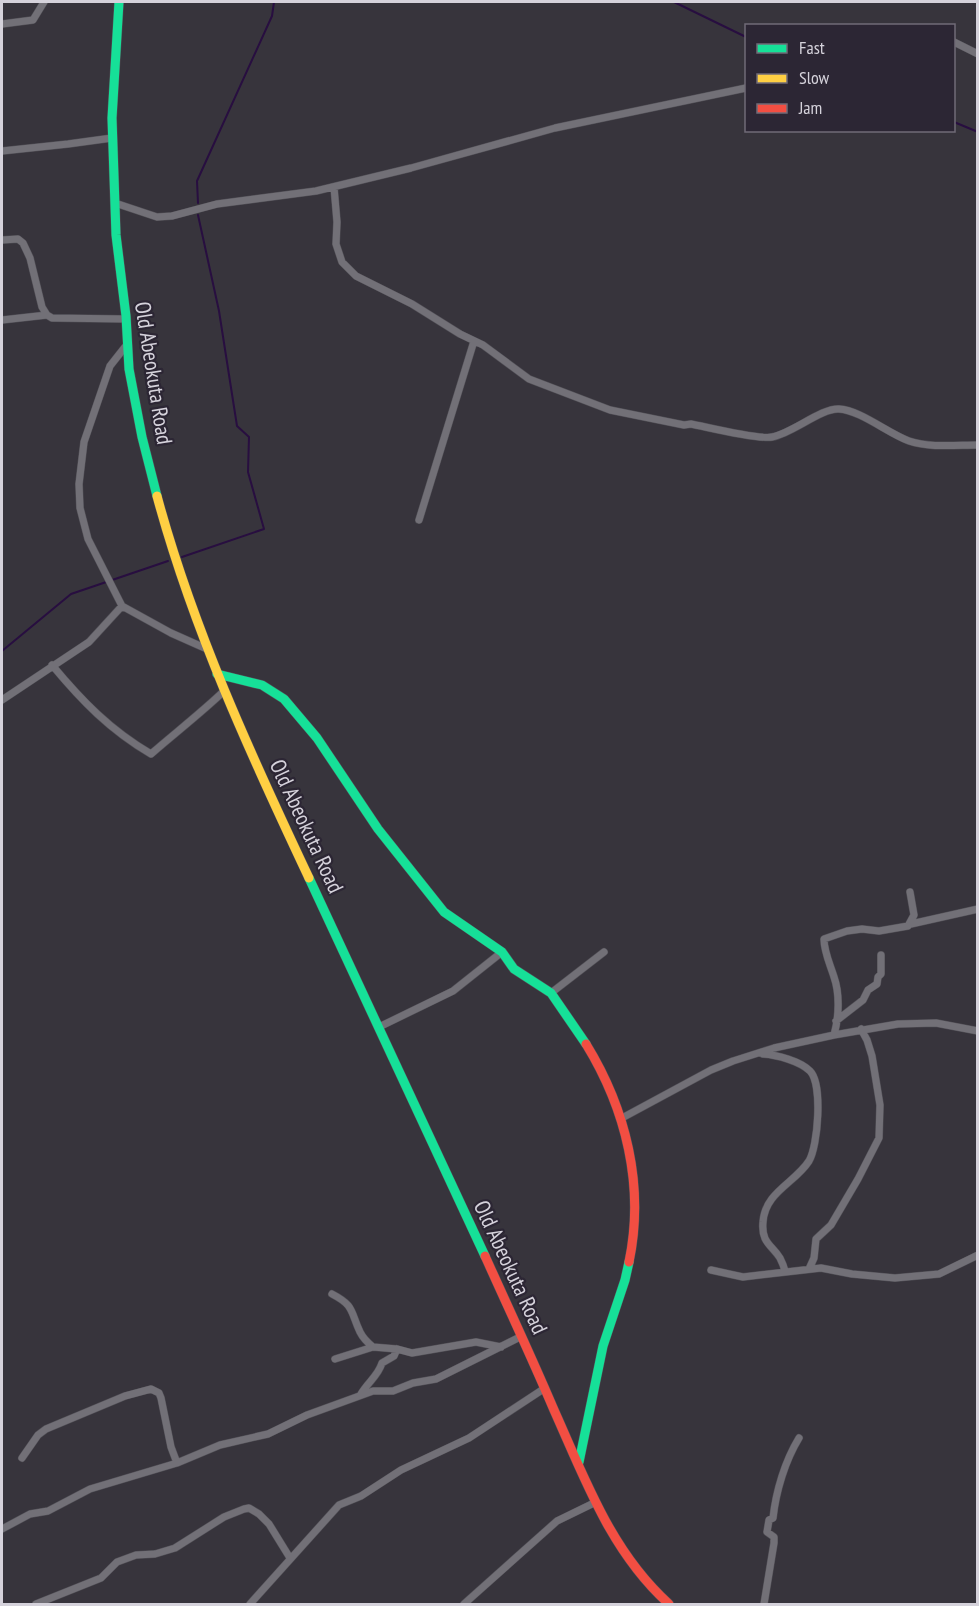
<svg xmlns="http://www.w3.org/2000/svg" width="979" height="1606" font-family="'PT Sans Narrow',sans-serif">
	<rect width="100%" height="100%" fill="#37343c"/>
	<g fill="none" stroke-linecap="round" stroke-linejoin="round">
		<path stroke="#280e40" stroke-width="2" d="M674,2L746,37
			M954,122L978,132
			M198,203L197,181L272,16L274,2
			M182,557L264,529L248,472L249,437L237,426L219,311L198,215
			M2,651L71,594L168,561"/>
		<defs>
			<path id="street" d="M2,24L33,20L44,2
				M954,42L978,54
				M2,151L68,144L112,138
				M334,187L337,222L336,244L342,262L356,276L412,304L460,334L483,345L529,379L610,410L684,425L691,424C707,427 759,440 772,437C793,433 821,408 839,409C860,410 889,434 909,441C930,448 956,445 978,445
				M115,203L157,217L172,216L217,204L316,191L411,168L555,128L746,88
				M2,240L18,239L23,243L30,258L42,307L47,315L52,318L126,319
				M2,320L47,315
				M125,347L110,366L84,442L79,484L80,508L88,539L122,606L171,633L207,649
				M419,520L474,341
				M52,665C82,701 110,730 151,754C175,733 201,713 224,691
				M2,700L89,642L122,606
				M911,924L978,909
				M551,993L604,952
				M836,1021L863,1000L868,990L877,984L878,977L881,974V955
				M379,1027L453,991L502,952
				M834,1035C839,1017 840,994 834,977C830,964 824,952 824,939L847,931L862,929L879,931L908,926L914,915L910,892
				M763,1054C777,1055 800,1061 810,1071C823,1084 818,1146 809,1161C795,1183 765,1192 763,1222C761,1243 772,1245 780,1258C782,1262 784,1267 785,1271
				M622,1118L711,1070L733,1061L774,1048L834,1035L898,1024L936,1023L978,1031
				M809,1269L814,1258L816,1239L831,1225L858,1179L879,1138L880,1105L872,1056L867,1040L861,1029
				M711,1270L743,1277L821,1268L852,1274L895,1278L939,1274L978,1255
				M332,1294C355,1306 350,1311 360,1332C363,1338 368,1343 373,1347
				M335,1359L373,1347L397,1349L412,1353L476,1342L501,1347
				M361,1394C368,1382 378,1376 382,1363L394,1356L397,1349
				M22,1458L38,1435L46,1429L125,1396L151,1389L159,1393L161,1398L171,1447L177,1463
				M2,1529L30,1514L48,1511L90,1489L177,1463L220,1445L268,1434L307,1415L373,1391H393L413,1383L436,1379L522,1336
				M36,1604L101,1578L117,1562L136,1555L155,1554L175,1548L224,1517L244,1509L249,1508L259,1514L269,1524L290,1558
				M250,1604L339,1505L361,1496L401,1470L469,1438L545,1388
				M464,1604L557,1521L596,1502
				M764,1604L774,1543V1537L767,1532L769,1520L773,1518C776,1491 785,1461 799,1438"/>
			<path id="fast" d="M119,2L112,118L116,235L126,316L129,369L142,437L157,496
				M217,674L262,685L284,699L317,738L378,829L444,912L502,952L514,969L551,993L586,1044
				M309,878L485,1256
				M579,1462L603,1346L625,1280L629,1262"/>
			<path id="slow" d="M157,496C193,629 250,753 309,878"/>
			<path id="jam" d="M586,1044C626,1109 645,1186 629,1262
				M485,1256C508,1307 532,1358 554,1410C585,1479 611,1552 669,1604"/>
		</defs>
		<use href="#street" stroke="#525057" stroke-width="8"/>
		<use href="#fast" stroke="#525057" stroke-width="10"/>
		<use href="#slow" stroke="#525057" stroke-width="10"/>
		<use href="#jam" stroke="#525057" stroke-width="10"/>
		<use href="#street" stroke="#727077" stroke-width="7"/>
		<use href="#fast" stroke="#16e098" stroke-width="9"/>
		<use href="#slow" stroke="#ffcf43" stroke-width="9"/>
		<use href="#jam" stroke="#f24e42" stroke-width="9"/>
	</g>
	<g text-anchor="middle" stroke-width="4.5" stroke-linejoin="round" paint-order="stroke">
		<g font-size="22" fill="#d5d2db" stroke="#2c2634">
			<text transform="translate(154 373) rotate(81)" y="8">Old Abeokuta Road</text>
			<text transform="translate(307 826) rotate(65)" y="8">Old Abeokuta Road</text>
			<text transform="translate(511 1267) rotate(65)" y="8">Old Abeokuta Road</text>
		</g>
	</g>
	<rect width="979" height="1606" fill="none" stroke="#d5d2db" stroke-width="6"/>
	<rect x="745" y="24" width="210" height="108" fill="#2c2634" stroke="#706b77" stroke-width="1.5"/>
	<rect x="757" y="44" width="30" height="9" fill="#16e098" stroke="#706b77" stroke-width="1.5"/>
	<text x="799" y="54" font-size="18" fill="#d5d2db">Fast</text>
	<rect x="757" y="74" width="30" height="9" fill="#ffcf43" stroke="#706b77" stroke-width="1.5"/>
	<text x="799" y="84" font-size="18" fill="#d5d2db">Slow</text>
	<rect x="757" y="104" width="30" height="9" fill="#f24e42" stroke="#706b77" stroke-width="1.5"/>
	<text x="799" y="114" font-size="18" fill="#d5d2db">Jam</text>
</svg>
